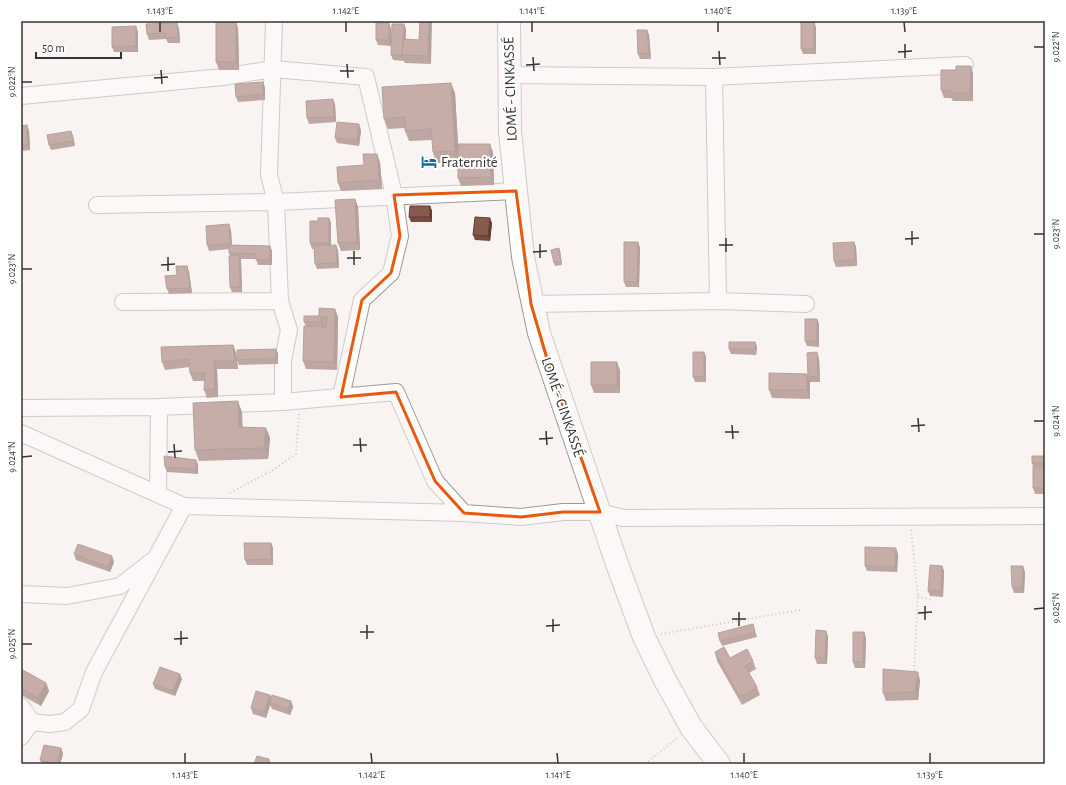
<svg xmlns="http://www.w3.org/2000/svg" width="1066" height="785" font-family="'Alegreya Sans',sans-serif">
	<rect width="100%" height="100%" fill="#f9f3f2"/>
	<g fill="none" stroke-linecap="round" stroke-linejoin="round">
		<defs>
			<path id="minor" d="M274,21L269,175L276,202L280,301L289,330L283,360V402
				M508,75L714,77
				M21,96L223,77L273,69L366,77L394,195L400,236L391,273L362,300L341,397
				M97,205L276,202L516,191
				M718,301L714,77L965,65
				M123,302L280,301
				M531,304L718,301L806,304
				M21,408L159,407L283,402L396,392L435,481L464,513
				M21,433L184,506L464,513L521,517L563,512H600L623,518L1045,516
				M158,493L159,407
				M21,594L67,596L120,586L152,561
				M21,706L32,722L50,724L65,722L81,709L94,672L184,506
				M21,737L32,722"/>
			<path id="highway" d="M509,21L510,131L516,191L523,257L539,333L617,564L644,637L665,680L691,727L719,764"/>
		</defs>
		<use href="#minor" stroke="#9e9897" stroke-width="18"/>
		<use href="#highway" stroke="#9e9897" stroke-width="24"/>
		<path stroke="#999594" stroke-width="2" stroke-dasharray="1 3" stroke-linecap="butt" d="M230,493L273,470L296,454L299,413
			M911,530L918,596L914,673
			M918,596L931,600
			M661,634L800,610
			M645,764L678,737"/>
		<use href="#minor" stroke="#fff" stroke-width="16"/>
		<use href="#highway" stroke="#fff" stroke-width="22"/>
	</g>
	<path fill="#754d42" d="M420,21L431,64L405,63L404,61L393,60L391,55L406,29L405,39L419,40Z
		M389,23L391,29V46L378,45L376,40Z
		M816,27V54H803L801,49Z
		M179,28L180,43H168L166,39L149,40L147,34Z
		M238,28L239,70H219L216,62Z
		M647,30L649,35L651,59H640L638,54Z
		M138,32V52H114L112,47Z
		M971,66L973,74V101H953L951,98H944L941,90L956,70Z
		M263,82L265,88V100L238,102L236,97Z
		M455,93L458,144L493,152L494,185L461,186L458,178V162L436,163L433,152L432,140L409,141L405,131V128L388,129L384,119Z
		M335,104L336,122L309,124L307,118Z
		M27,125L29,131L30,150L21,151V126Z
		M361,130L359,146L337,143L335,138Z
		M71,131L73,136L75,146L51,150L49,145Z
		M380,162L382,189L341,191L338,183L364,165Z
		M355,199L358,207L360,250L341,251L338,243Z
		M430,206L432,211V222H411L409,217Z
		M329,218L331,223V245L338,250L339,268L317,269L315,264L314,249H312L310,243Z
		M492,223L490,241L475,240L473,235Z
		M231,230L232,245L270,246L272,251V265H258L256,259H241L242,292H232L230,287V256L229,253V249L209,251L207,245Z
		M638,242L640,248L639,287H626L624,282Z
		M854,242L856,247L857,266L836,267L834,261Z
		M560,251L562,265L555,266L554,263Z
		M187,266L189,272L192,293L169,294L167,289Z
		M319,316L338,317L337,370L306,369L303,361L306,326L304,322Z
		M817,319L819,324V347L807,346L805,341Z
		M755,342L757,347L756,355L731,354L729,349Z
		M233,345L236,353L238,369H217L218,397L207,398L204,390L205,381H193L190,373V367L165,370L162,362Z
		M276,349L278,354V364L239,365L237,360Z
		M706,357V382H695L693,377Z
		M819,358L820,382H810V399L772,398L769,390L808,376Z
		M620,370V393H594L591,385Z
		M242,412V427L266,428L270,438L268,459L199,461L195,450Z
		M1045,456V494H1035L1033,488V466L1032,463Z
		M196,460L198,465V474L167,472L165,467Z
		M271,543L273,548V565H247L245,560Z
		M74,554L114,562L110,572L76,560Z
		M898,554L897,572L867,571L865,566Z
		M942,566L944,571L943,597L930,596L928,591Z
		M1025,572L1024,593H1014L1012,587Z
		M753,624L757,637L722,646L720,641Z
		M864,632L866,638L865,668H855L853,662Z
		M828,636L827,664H817L815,658Z
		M715,652L730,658L753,661L756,669L749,673L757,687L760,695L742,705L717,661Z
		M21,669L46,683L49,691L41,706L21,695Z
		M182,679L175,696L155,689L153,684Z
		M920,680L918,700L886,701L883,693Z
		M270,695L271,698L291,701L293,707L290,715L272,709L270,705L266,718L253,714L251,708Z
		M61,748L63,754L60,764H42L40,760Z"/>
	<path fill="#5f3e36" d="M236,21L238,28L239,70L236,62Z
		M429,21H432L431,64L428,56Z
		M814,21L816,27V54L814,49Z
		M177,23L179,28L180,43L178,37Z
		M389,23L391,29V46L389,40Z
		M404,24L406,29L405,55H402Z
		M136,26L138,32V52L136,46Z
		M647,30L649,35L651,59L649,53Z
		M971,66L973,74V101L970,93Z
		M263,82L265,88V100L263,94Z
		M451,83L455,93L459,162L455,151Z
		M333,99L335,104L336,122L334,117Z
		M359,124L361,130L359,146L357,140Z
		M27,125L29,131L30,150L28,145Z
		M71,131L73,136L75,146L73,141Z
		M490,144L493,152L494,185L491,177Z
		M377,154L380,162L382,189L379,180Z
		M355,199L358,207L360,250L357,242Z
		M430,206L432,211V222L430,217Z
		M329,218L331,223V249L329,243Z
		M490,218L492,223L490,241L488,236Z
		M229,224L231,230L232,249L230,244Z
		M638,242L640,248L639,287L637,282Z
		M854,242L856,247L857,266L855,260Z
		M336,245L338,250L339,268L337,263Z
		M270,246L272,251V265L270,260Z
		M559,248L560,251L562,265L561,262Z
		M239,255L241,261L242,292L240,287Z
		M187,266L189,272L192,293L190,288Z
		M335,309L338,317L337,370L334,362Z
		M321,317L324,325V330L321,322Z
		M817,319L819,324V347L817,341Z
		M755,342L757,347L756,355L755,349Z
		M233,345L236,353L238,369L235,361Z
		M276,349L278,354V364L276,358Z
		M704,352L706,357V382L704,376Z
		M817,352L819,358L820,382L818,377Z
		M214,361L217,369L218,397L215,389Z
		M617,362L620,370V393L617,385Z
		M807,374L810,382V399L807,390Z
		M238,401L242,412L243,437L239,427Z
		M266,428L270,438L268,459L264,448Z
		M196,460L198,465V474L196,469Z
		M271,543L273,548V565L271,559Z
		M896,548L898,554L897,572L895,567Z
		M112,556L114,562L110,572L108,567Z
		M942,566L944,571L943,597L941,591Z
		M1023,566L1025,572L1024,593L1022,587Z
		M826,631L828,636L827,664L825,658Z
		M864,632L866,638L865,668L863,662Z
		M918,672L920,680L918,700L915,692Z
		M180,674L182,679L175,696L173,691Z
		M46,683L49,691L41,706L38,698Z
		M270,695L272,700L270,703V705L266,718L264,712Z
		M291,701L293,707L290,715L288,709Z
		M61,748L63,754L60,764H57Z
		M269,759L271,764H268Z"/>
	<path fill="#88594d" stroke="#5f3e36" d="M216,21H236V62H216Z
		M420,21H429L428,56L402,55L403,39L419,40Z
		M801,21H814V49H801Z
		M177,23L178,37L166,38V33L147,34L146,24Z
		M376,23H389V40H376Z
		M392,24H404L402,55H391Z
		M136,26V46L112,47V27Z
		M637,30H647L649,53L638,54Z
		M956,66H971L970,93H950V90H941V70H956Z
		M263,82V94L236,97L235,84Z
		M451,83L455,151L433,152L431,129L405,131V117L384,119L382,87Z
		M333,99L334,117L307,118L306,101Z
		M337,122L359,124L357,140L335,138Z
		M27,125L28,145H21V126Z
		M71,131L73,141L49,145L47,135Z
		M458,144H490L491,177L458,178Z
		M363,154H377L379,180L338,183L337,167L364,165Z
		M355,199L357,242L338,243L335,200Z
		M410,206H430V217H409Z
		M475,217L490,218L488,236L473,235Z
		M318,218H329V243H310V221H318Z
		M229,224L230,244L207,245L206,226Z
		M624,242H638L637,282H624Z
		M854,242L855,260L834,261L833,243Z
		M229,245L270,246V260H256V254L229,253Z
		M336,245L337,263L315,264L314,246Z
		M559,248L561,262L554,263L551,250Z
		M239,255L240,287H230L229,256Z
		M176,266H187L190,288L167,289L165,276L177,275Z
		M319,308L335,309L334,362L303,361L304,326L326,327L327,317H321V322H304V316H319Z
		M805,319H817V341H805Z
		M729,342H755V349H729Z
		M233,345L235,361H214L215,389L204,390L205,373H190L189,359L162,362L161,347Z
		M276,349V358L237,360V350Z
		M693,352H704V376L693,377Z
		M817,352L818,377L808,376L807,353Z
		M591,362H617V385H591Z
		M769,373L807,374V390H769Z
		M238,401L239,427L266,428L264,448L195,450L193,403Z
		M164,456L196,460V469L165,467Z
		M1032,456H1045V463H1032Z
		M1033,466H1045V488H1033Z
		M244,543H271V559L245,560Z
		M78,544L112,556L108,567L74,554Z
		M865,547L896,548L895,567L865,566Z
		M930,565L942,566L941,591H928Z
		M1011,566H1023L1022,587H1012Z
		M753,624L755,632L720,641L718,633Z
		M816,630L826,631L825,658H815Z
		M853,632H864L863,662H853Z
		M724,647L730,658L747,649L753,661L745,666L757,687L740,697L715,652Z
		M160,667L180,674L173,691L153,684Z
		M21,669L46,683L38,698L21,688Z
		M883,669L918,672L915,692L883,693Z
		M256,691L270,695L264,712L251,708Z
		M272,695L291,701L288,709L270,703Z
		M44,745L61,748L57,764L40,760Z
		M257,756L269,759L268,764H254Z"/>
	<path d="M0 0H1066V785H0ZM516,191L531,304L550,369L600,512H563L521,517L464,513L435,481L396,392L341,397L362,300L391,273L400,236L394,195Z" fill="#f9f3f2" fill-opacity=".55" fill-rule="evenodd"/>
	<path fill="none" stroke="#e8590c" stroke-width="3" stroke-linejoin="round" d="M516,191L531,304L550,369L600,512H563L521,517L464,513L435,481L396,392L341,397L362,300L391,273L400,236L394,195Z"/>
	<path fill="none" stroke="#363433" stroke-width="1.5" d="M160,22V32M346,22V32M532,22V32M718,22V32M904,22L905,32M905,44V58M1034,47H1044M719,51L720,65M898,52L912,51M533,57L534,71M712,58H726M347,64L348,78M526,65L540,64M161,70L162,84M340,71H354M154,78L168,77M22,82H32M912,231V245M1034,234H1044M726,238V252M905,239L919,238M540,244V258M719,245H733M354,251V265M533,252L547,251M168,257V271M347,258H361M161,265L175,264M22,269H32M918,418L919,432M1034,421H1044M732,425L733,439M911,426L925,425M546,431L547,445M725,432H739M360,438L361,452M539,439L553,438M174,444L175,458M353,445H367M168,452L182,451M22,457L32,456M925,606V620M1034,609L1044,608M739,612V626M918,613L932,612M553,619V632M732,619H746M367,625V639M546,626L560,625M181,631V645M360,632H374M174,639L188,638M22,644H32M185,753V763M371,753L372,763M557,753L558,763M744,753V763M930,753V763"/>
	<defs>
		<symbol id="hotel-bare" viewBox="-9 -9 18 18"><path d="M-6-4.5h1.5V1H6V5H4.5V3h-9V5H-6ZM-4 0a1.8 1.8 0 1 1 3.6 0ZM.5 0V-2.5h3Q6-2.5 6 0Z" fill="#01719c" stroke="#fff" stroke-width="2.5" paint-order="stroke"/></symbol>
	</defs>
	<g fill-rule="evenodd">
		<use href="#hotel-bare" x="418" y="151" width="22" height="22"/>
	</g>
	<g text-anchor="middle" stroke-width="4" stroke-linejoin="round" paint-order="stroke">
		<g font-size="15" fill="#363433" stroke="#fff">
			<text transform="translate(510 89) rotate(-92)" y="5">LOMÉ - CINKASSÉ</text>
			<text transform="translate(563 407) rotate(71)" y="5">LOMÉ - CINKASSÉ</text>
		</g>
		<g font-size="15" fill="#363433" stroke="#fff" text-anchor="start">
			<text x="441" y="167">Fraternité</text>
		</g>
	</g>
	<rect width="1066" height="785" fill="none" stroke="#ffffff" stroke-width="44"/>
	<path d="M36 52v6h85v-6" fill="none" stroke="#363433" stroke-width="2"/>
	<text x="42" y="52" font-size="12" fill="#363433" stroke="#ffffff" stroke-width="3" paint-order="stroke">50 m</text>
	<rect x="22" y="22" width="1022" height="741" fill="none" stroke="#363433" stroke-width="1.5"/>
	<g font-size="10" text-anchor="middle" fill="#363433">
		<text x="160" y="14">1.143°E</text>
		<text x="346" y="14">1.142°E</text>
		<text x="532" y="14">1.141°E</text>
		<text x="718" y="14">1.140°E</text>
		<text x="904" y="14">1.139°E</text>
		<text transform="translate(1055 47) rotate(-90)" y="4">9.022°N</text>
		<text transform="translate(11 82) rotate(-90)" y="4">9.022°N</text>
		<text transform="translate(1055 234) rotate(-90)" y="4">9.023°N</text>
		<text transform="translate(11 269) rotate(-90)" y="4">9.023°N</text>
		<text transform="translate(1055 421) rotate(-90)" y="4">9.024°N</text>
		<text transform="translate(11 457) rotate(-90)" y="4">9.024°N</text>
		<text transform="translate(1055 608) rotate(-90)" y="4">9.025°N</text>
		<text transform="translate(11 644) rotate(-90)" y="4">9.025°N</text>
		<text x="185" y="778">1.143°E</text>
		<text x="372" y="778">1.142°E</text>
		<text x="558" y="778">1.141°E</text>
		<text x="744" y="778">1.140°E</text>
		<text x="930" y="778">1.139°E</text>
	</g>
</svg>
